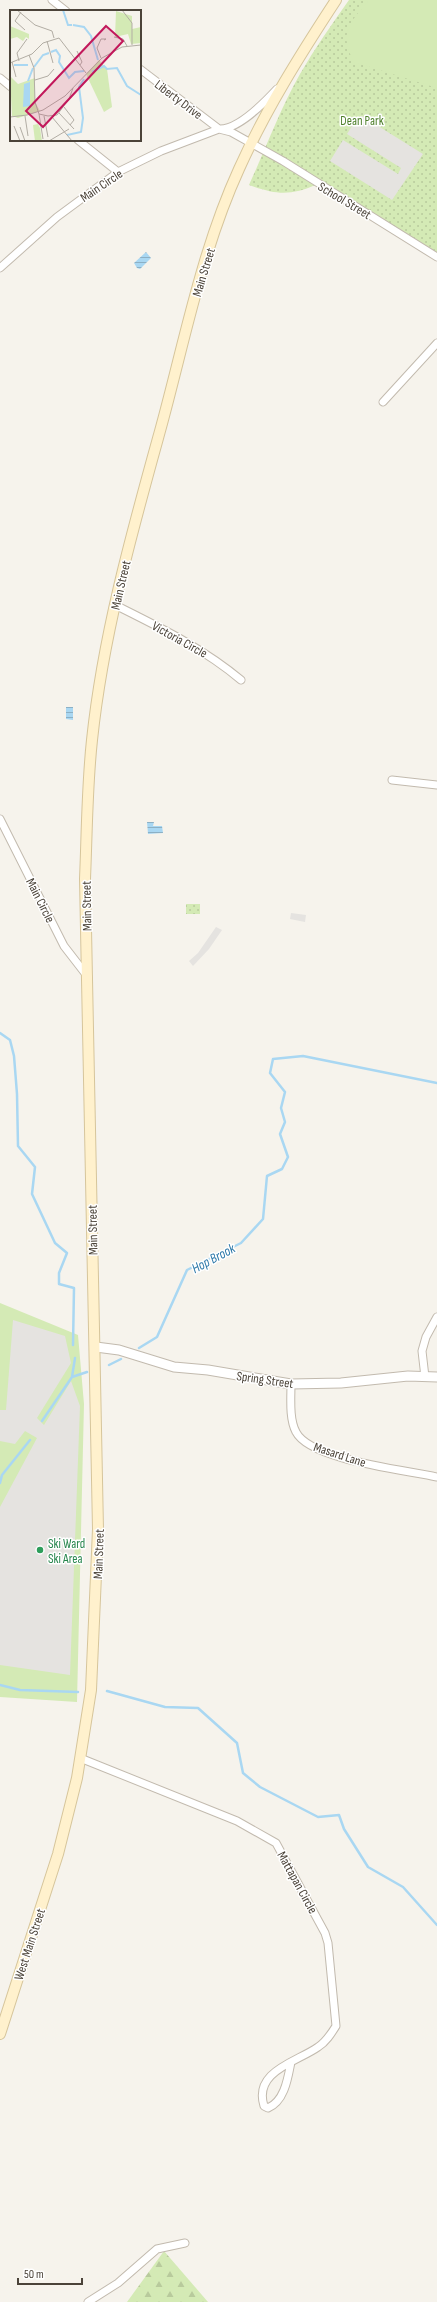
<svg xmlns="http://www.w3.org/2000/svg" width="437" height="2302" font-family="'Sofia Sans Condensed',sans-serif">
	<defs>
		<pattern id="grass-dots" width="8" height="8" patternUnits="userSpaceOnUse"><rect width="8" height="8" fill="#d4eab5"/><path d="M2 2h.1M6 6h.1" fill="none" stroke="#b8ca9c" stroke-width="1.8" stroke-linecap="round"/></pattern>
		<pattern id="forest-firs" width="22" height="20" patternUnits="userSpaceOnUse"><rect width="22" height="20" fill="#d4eab5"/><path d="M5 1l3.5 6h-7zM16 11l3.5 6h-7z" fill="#b8ca9c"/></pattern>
		<pattern id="water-rules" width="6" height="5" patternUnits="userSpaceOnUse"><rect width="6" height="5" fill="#a9d7f2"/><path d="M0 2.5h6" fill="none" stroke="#8cb0c5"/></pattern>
	</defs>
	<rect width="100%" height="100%" fill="#f6f3ec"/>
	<path fill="url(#grass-dots)" d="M349,0H437V254L318,184C290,196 277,195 249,185C266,148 280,109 300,74C315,48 332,24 349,0Z
		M186,904H200V914H186Z"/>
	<path fill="url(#forest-firs)" d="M164,2251L208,2302H127Z"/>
	<path fill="#d4eab5" d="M369,0H437V88L354,62C338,32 350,23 369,0Z
		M0,1303L78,1335L84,1404L77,1702L0,1697Z"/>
	<path fill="#e5e3e0" d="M362,116L423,154L392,200L330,161L343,140L398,174L401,168L347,134L352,126Z
		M291,913L306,915L305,922L290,919Z
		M216,927L222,930L209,949L193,966L189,961L198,953Z
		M13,1320L65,1336L71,1363L37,1418L44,1425L71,1381L80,1406L70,1675L0,1665V1507L37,1438L25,1431L15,1444L0,1441V1410H6Z"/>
	<path fill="url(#water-rules)" d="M146,252L151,258L140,269L137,268L134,263Z
		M66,707H73V720L66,719Z
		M147,822H154L153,826H162L163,833L148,834Z"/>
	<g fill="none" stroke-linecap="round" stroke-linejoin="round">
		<path stroke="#a9d7f2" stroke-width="2.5" d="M0,1033L10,1040L14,1056L17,1094L18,1146L35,1167L32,1194L55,1243L67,1253L59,1273V1284L74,1288L73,1345
			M139,1348L157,1337L187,1270L241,1243L263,1219L267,1176L282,1169L288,1157L280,1134L285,1122L281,1108L285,1092L270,1073L273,1059L303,1056L437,1083
			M109,1365L121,1359
			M72,1377L75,1358
			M42,1421L72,1377L87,1372
			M0,1483L2,1475L30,1440
			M0,1685L20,1690L78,1692
			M107,1691L165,1707L198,1708L237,1743L243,1773L260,1787L318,1817L339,1815L344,1829L368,1867L403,1887L437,1925"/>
		<defs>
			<path id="minor" d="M52,0L66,11
				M140,69L219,129C238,130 264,103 277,89
				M0,78L11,87
				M78,140L118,172
				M0,268L57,217L118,172L161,151L219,129L231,132L283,161L437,257
				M383,402L437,343
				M115,605C159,627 203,648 241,680
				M392,780L437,785
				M0,819L64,946L88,977
				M425,1377L422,1351L426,1337L437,1317
				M291,1384C291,1398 289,1419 296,1432C310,1460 406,1470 437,1477
				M80,1758L237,1821L276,1843L325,1933L328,1943L336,2026C331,2034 326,2042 318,2047C297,2062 253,2071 264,2106L268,2108C285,2101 288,2077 291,2062
				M88,2302L118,2283L157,2249L185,2243"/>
			<path id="tertiary" d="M96,1347L119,1350L174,1367L208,1370L291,1384L341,1383L408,1376L437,1377"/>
			<path id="secondary" d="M0,2034L58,1854L77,1778L91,1690L98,1529L85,879C87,832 87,786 92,740C103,635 132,532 160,431C184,344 201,252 239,169C266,109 300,55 336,0"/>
		</defs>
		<use href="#minor" stroke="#c2baae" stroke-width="9"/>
		<use href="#tertiary" stroke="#c2baae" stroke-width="11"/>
		<use href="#secondary" stroke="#d6c59b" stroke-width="12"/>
		<use href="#minor" stroke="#fff" stroke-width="7"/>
		<use href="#tertiary" stroke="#fff" stroke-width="9"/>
		<use href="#secondary" stroke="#fff1cd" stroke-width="10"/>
	</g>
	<circle fill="#2e9e5b" stroke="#fff" stroke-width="1.5" cx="40" cy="1550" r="4"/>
	<g text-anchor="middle" stroke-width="3" stroke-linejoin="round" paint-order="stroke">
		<g font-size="13" fill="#4b4339" stroke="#fff">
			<text transform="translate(179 99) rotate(37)" y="5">Liberty Drive</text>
			<text transform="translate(101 185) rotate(-34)" y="5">Main Circle</text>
			<text transform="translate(345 200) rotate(31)" y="5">School Street</text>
			<text transform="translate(203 272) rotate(-73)" y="5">Main Street</text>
			<text transform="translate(120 585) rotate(-77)" y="5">Main Street</text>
			<text transform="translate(180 639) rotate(29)" y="5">Victoria Circle</text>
			<text transform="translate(41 900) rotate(63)" y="5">Main Circle</text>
			<text transform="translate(86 906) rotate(-91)" y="5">Main Street</text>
			<text transform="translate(92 1230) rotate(-91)" y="5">Main Street</text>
			<text transform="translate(265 1379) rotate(8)" y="5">Spring Street</text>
			<text transform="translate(340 1454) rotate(18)" y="5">Masard Lane</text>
			<text transform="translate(98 1554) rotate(-88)" y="5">Main Street</text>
			<text transform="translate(298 1882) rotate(61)" y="5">Mattapan Circle</text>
			<text transform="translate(29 1944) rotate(-72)" y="5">West Main Street</text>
		</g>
		<g font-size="13" fill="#4d7f2a" stroke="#fff">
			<text x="362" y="125">Dean Park</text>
		</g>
		<g font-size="13" fill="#27864d" stroke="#fff" text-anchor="start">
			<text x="48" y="1548">Ski Ward<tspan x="48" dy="15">Ski Area</tspan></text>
		</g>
		<g font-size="14" font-style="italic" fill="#2c78a9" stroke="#fff">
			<text transform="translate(213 1258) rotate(-28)" y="5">Hop Brook</text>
		</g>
	</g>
	<g transform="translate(10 10)">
		<rect width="131" height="131" fill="#f6f3ec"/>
		<path d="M0,66L8,74L25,68V92L30,101L8,108L2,106ZM28,114L30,118L32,131H25L23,115Z" fill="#d4eab5"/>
		<path d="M106,1L122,6V19L131,17V33L121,34L118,24L105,27ZM0,16L19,24V29L16,27L13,31L7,27L0,29Z" fill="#d4eab5"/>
		<path d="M89,50L97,59L102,97L94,102L76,64Z" fill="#d4eab5"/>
		<path d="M20,72V96L13,97L14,74Z" fill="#a9d7f2"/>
		<path fill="none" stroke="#a9d7f2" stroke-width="2" d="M53,0L58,15H62M63,15L74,17L81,26L88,50M41,42L46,40L50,46L49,52L59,68L65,62L74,61M4,55H18M24,57L33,45L39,43M82,62L94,56L97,59L107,58L117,76L131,85M18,71L23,58M57,125L71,122L73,108L69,77L74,69"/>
		<path fill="none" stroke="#b2ada4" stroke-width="1" d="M7,0L25,15L42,21L44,28M112,0L122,13V35M11,2L5,11L15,20M104,27L113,29L117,36M37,31L43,53M67,41L72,52L70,55M19,45L24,58L25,92L29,104L38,106L47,105L59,89L63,78M91,48L87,38L91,29H96L94,30M9,51L7,43L17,29M2,52L6,67M0,53L22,44L33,33L49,28L76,63M25,70L38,66L44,59M54,97L64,110L60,115M49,103L64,119M29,104L33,129M15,106L18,126M34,106L38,127M0,107L17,105L33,100L55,86L92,48L112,37L131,35M42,107L62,131M4,116L10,131M10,117L15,131M39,131L59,119"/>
		<path fill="#c2185b" fill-opacity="0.15" stroke="#c2185b" stroke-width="2" d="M96,16L113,31L33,117L16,101Z"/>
		<rect width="131" height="131" fill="none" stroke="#4b4339" stroke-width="2"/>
	</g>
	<path d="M18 2278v6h64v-6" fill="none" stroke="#4b4339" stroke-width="2"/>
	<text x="24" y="2278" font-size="12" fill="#4b4339" stroke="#ffffff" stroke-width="3" paint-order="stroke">50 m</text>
</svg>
